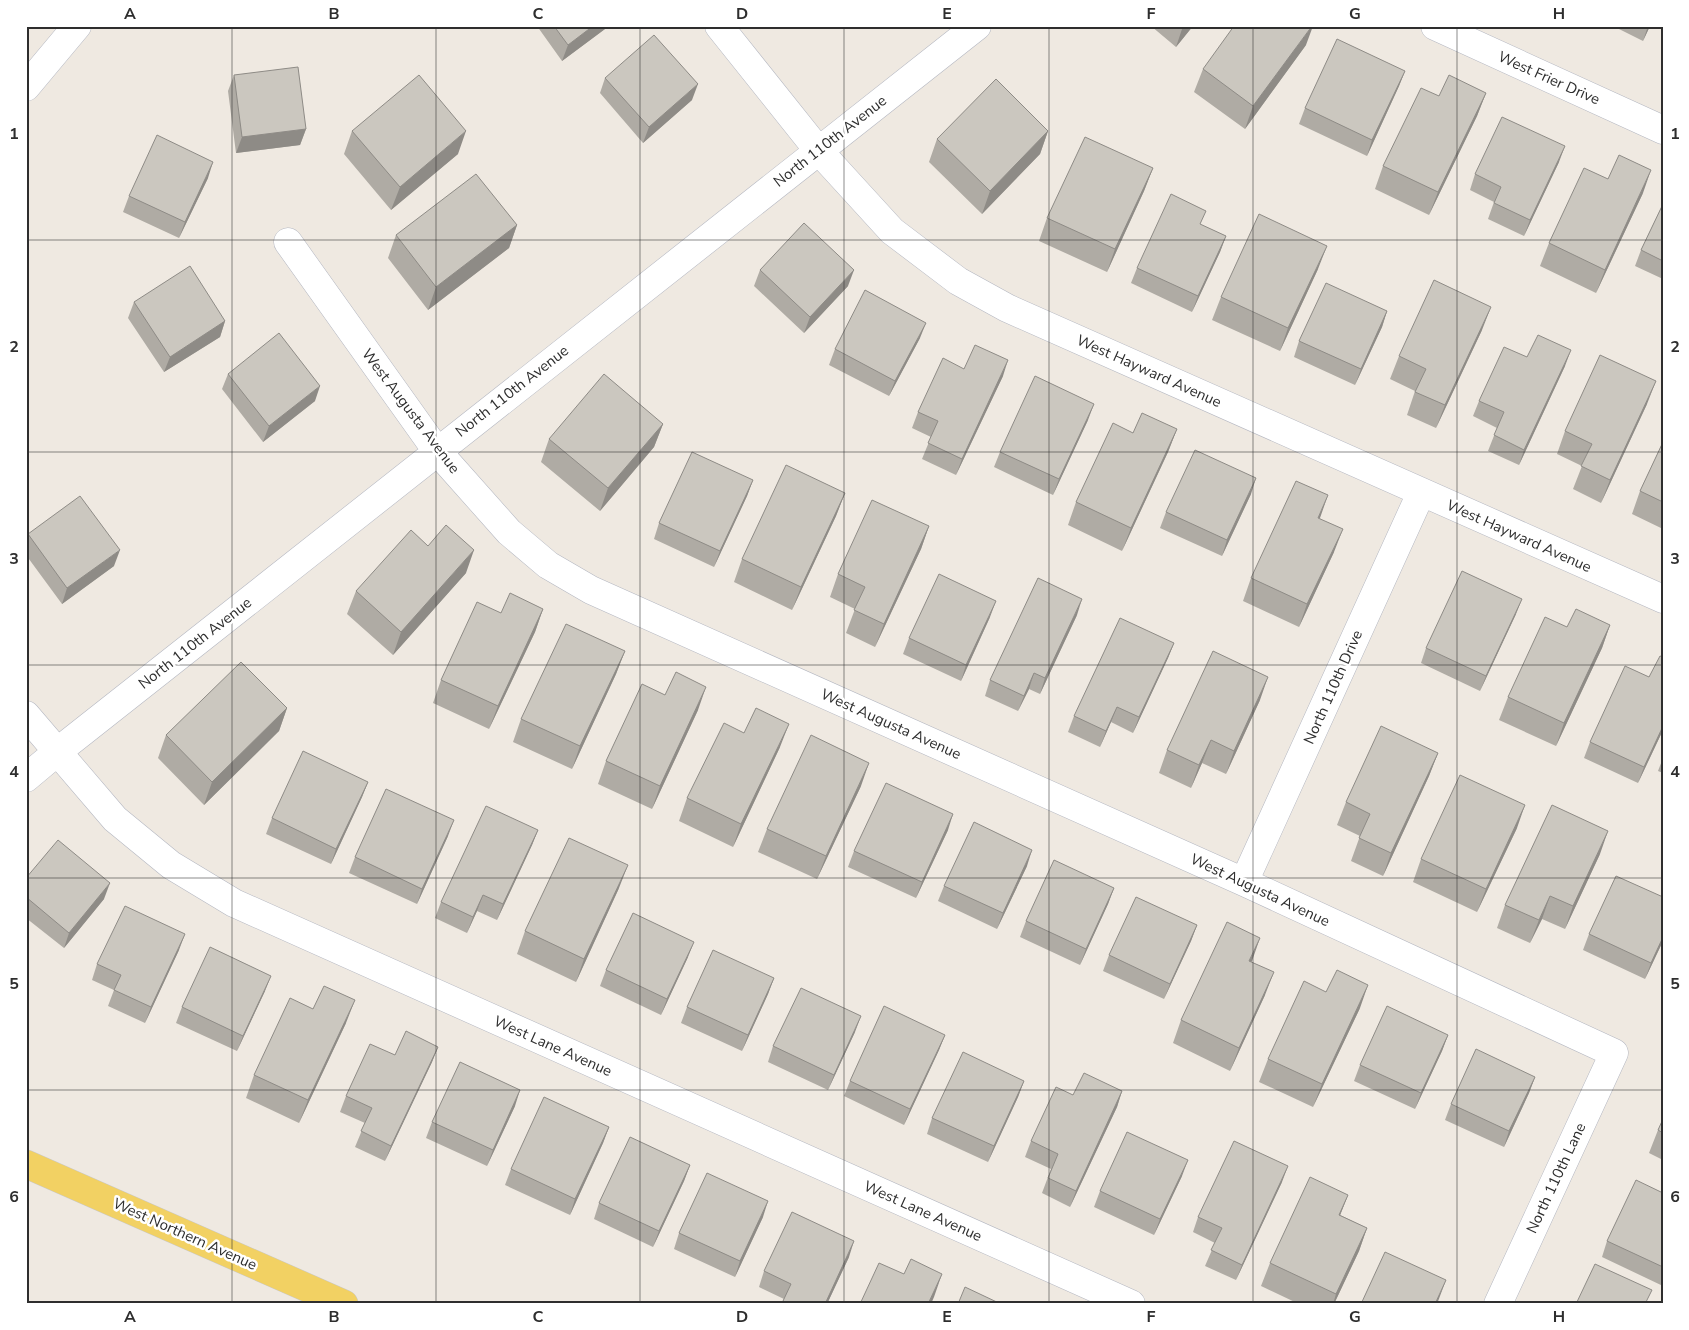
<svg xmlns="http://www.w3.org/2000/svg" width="1689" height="1330" font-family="'Nunito Sans',sans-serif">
	<rect width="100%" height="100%" fill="#efe9e1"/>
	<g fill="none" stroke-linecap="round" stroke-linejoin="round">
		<defs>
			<path id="minor" d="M719,26L818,150L892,231L958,281L1007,308L1663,599
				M1435,26L1663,130
				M26,87L77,26
				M288,242L437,451L509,532L548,565L591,590L1244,882L1614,1053L1498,1304
				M26,715L115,819L171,865L234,903L1131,1304
				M26,778L57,752L977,26
				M1244,882L1421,493"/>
			<path id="major" d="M26,1164L344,1304"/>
		</defs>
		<use href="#minor" stroke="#b4b7c1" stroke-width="29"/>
		<use href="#major" stroke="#c9c9c9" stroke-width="29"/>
		<use href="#minor" stroke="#fff" stroke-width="28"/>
		<use href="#major" stroke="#f2d163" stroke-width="28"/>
	</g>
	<path fill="#afaba4" d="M537,26H609L562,61Z
		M1151,26H1193L1176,47Z
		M1613,26H1650L1643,41Z
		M1306,45L1245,129L1194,92L1203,69Z
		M1405,71L1399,86L1367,156L1299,124L1305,108Z
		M234,75L306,129L300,145L236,153L228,91Z
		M605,78L692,100L643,143L600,93Z
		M1486,93L1477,116L1429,215L1375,189L1383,166L1439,96Z
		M352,131L458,154L391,210L344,154Z
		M1048,131L1040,154L982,214L929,162L937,139Z
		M1559,162L1524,236L1488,219L1494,202L1470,190L1475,174Z
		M1153,168L1144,191L1107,272L1039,241L1047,218Z
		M208,178L179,238L123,212L129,196Z
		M1643,193L1596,293L1540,266L1549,243Z
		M1663,204V279L1635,266L1641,250Z
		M517,225L509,248L428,310L388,258L396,235Z
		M1201,225L1226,236L1220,252L1192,312L1131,283L1137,268Z
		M1318,269L1280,351L1212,320L1221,297Z
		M760,270L848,286L804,333L754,286Z
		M134,302L225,321L220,337L164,372L128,318Z
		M1387,311L1382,327L1355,385L1294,357L1299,341Z
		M1482,330L1436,428L1407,415L1415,391L1390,379L1399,356Z
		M920,338L889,396L829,365L835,349Z
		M1527,357L1565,366L1519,465L1488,451L1497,428L1473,416L1479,401Z
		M964,369L1003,376L956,475L922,459L931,437L912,428L918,412Z
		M228,374L315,401L263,442L222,389Z
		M1647,404L1601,503L1573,489L1582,466L1557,454L1565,431Z
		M1088,420L1053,495L994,467L1000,452Z
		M663,424L654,447L600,511L541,462L549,439Z
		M1177,429L1168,452L1122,551L1068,525L1076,502L1133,433Z
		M1663,442V529L1632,514L1640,491Z
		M753,480L747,496L714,567L654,539L659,523Z
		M845,493L836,516L792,610L734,582L742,559Z
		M1251,494L1222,556L1160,528L1166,512Z
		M1320,518L1334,552L1299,627L1243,601L1251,578Z
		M929,526L921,549L875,647L846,633L855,609L830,597L838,574Z
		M28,534L114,566L62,604L26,555V540Z
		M466,573L393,655L347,614L356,591Z
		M543,609L535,632L489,729L433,703L441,680L501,613Z
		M1516,614L1480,691L1421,663L1426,648Z
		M1077,615L1040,694L1029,689L1018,711L985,696L990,680Z
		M990,617L961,681L903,654L909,638Z
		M1610,625L1602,648L1556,746L1499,720L1508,697L1567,627Z
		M1174,643L1168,658L1133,733L1111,722L1100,747L1068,732L1074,716Z
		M625,651L616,674L572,769L513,742L521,719Z
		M1663,657V730L1638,783L1584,758L1590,742L1649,677Z
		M665,695L698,710L652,809L598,784L606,761Z
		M1260,700L1226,774L1202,763L1191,788L1159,773L1167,750Z
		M287,708L279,731L204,805L158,758L166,735Z
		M744,733L780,747L733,847L679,821L687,798Z
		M1438,753L1429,776L1383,876L1351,861L1360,836L1337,825L1346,802Z
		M1663,758V773L1658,771Z
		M368,782L362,797L331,864L266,834L272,818Z
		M861,786L817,879L758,852L767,829Z
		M1517,828L1477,912L1413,882L1421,859Z
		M538,830L532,845L497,920L477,911L467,933L435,918L441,902Z
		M948,830L916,898L848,867L854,851Z
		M448,836L417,904L349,873L355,857Z
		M1600,854L1565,929L1542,919L1530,943L1497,928L1505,905Z
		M1027,866L997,929L938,901L944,886Z
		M26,878L104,899L64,948L26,918Z
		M619,888L576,982L517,954L525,931Z
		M1114,888L1108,904L1080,965L1020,937L1026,921Z
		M1663,897V941L1645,979L1583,950L1589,934Z
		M1197,925L1191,941L1164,999L1103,971L1109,955Z
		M179,950L145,1023L108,1006L114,990L92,980L97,964Z
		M688,957L661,1015L600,986L606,970Z
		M1251,962L1265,995L1230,1071L1173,1043L1181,1020Z
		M774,978L768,994L742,1051L681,1023L687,1007Z
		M265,991L237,1051L176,1023L182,1007Z
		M1360,1008L1313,1107L1259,1082L1268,1059Z
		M313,1009L346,1023L299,1123L246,1098L254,1075Z
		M855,1032L828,1090L768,1062L773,1046Z
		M945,1035L939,1050L904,1125L844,1096L850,1081Z
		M1448,1035L1442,1051L1415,1109L1354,1081L1360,1065Z
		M438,1047L432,1062L385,1161L355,1147L365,1123L340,1112L346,1096L395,1055Z
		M1535,1077L1529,1093L1504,1147L1445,1120L1451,1104Z
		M1024,1081L1018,1097L988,1162L927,1134L932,1118Z
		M1122,1091L1117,1107L1070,1207L1042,1193L1051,1169L1025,1157L1031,1141L1073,1095Z
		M515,1106L487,1166L426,1138L432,1122Z
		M1663,1119V1160L1649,1153L1658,1130Z
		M609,1127L603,1143L570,1215L505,1185L511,1169Z
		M690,1165L684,1181L653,1247L594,1219L599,1203Z
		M1182,1176L1154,1235L1094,1207L1100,1191Z
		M1282,1182L1236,1280L1205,1266L1215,1243L1193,1232L1198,1217Z
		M1663,1193V1286L1602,1257L1607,1241Z
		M1348,1195L1340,1215L1367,1228L1359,1251L1334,1304H1299L1261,1286L1270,1263Z
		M763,1217L735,1277L674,1249L679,1233Z
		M849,1257L827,1304H782L784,1299L759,1287L764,1271Z"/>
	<path fill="#8e8b86" d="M593,26H609L562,61L568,45Z
		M1183,26H1193L1176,47Z
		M1312,26H1313L1306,45L1245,129L1253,106Z
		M1648,26H1650L1643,41Z
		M1405,71L1399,86L1367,156L1372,140Z
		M698,84L692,100L643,143L649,127Z
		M1486,93L1477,116L1429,215L1438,192Z
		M306,129L300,145L236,153L242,137Z
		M466,131L458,154L391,210L400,187Z
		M1048,131L1040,154L982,214L990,191Z
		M1565,146L1559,162L1524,236L1530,220Z
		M213,162L208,178L179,238L185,222Z
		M1153,168L1144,191L1107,272L1115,249Z
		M1651,170L1643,193L1596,293L1605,270Z
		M517,225L509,248L428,310L436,287Z
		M1226,236L1220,252L1192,312L1198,296Z
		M1327,246L1318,269L1280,351L1288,328Z
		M854,270L848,286L804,333L810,317Z
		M1491,307L1482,330L1436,428L1445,405Z
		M1387,311L1382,327L1355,385L1361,369Z
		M225,321L220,337L164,372L170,357Z
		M926,323L920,338L889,396L895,381Z
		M1571,350L1565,366L1519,465L1524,450Z
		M1008,360L1003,376L956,475L962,459Z
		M1656,381L1647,404L1601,503L1610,480Z
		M320,386L315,401L263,442L269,426Z
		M1094,404L1088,420L1053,495L1059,479Z
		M663,424L654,447L600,511L608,488Z
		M1177,429L1168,452L1122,551L1131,528Z
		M1256,478L1251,494L1222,556L1227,540Z
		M753,480L747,496L714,567L720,551Z
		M845,493L836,516L792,610L801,587Z
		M1328,495L1320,518H1318Z
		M929,526L921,549L875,647L884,624Z
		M1343,529L1334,552L1299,627L1307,604Z
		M120,550L114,566L62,604L67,588Z
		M474,550L466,573L393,655L401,632Z
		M1082,599L1077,615L1040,694L1045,678Z
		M1522,599L1516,614L1480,691L1486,676Z
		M996,601L990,617L961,681L966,665Z
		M543,609L535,632L489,729L498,706Z
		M1610,625L1602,648L1556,746L1564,723Z
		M1174,643L1168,658L1133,733L1139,717Z
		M625,651L616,674L572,769L580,746Z
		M1034,673L1029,689L1018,711L1024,696Z
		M1268,677L1260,700L1226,774L1234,751Z
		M706,687L698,710L652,809L660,786Z
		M1117,707L1111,722L1100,747L1106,731Z
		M287,708L279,731L204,805L212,782Z
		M789,724L780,747L733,847L741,824Z
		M1663,726V730L1638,783L1644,767Z
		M1211,740L1202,763L1191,788L1199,765Z
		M1438,753L1429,776L1383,876L1391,853Z
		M869,763L861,786L817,879L826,856Z
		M368,782L362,797L331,864L336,849Z
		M1525,805L1517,828L1477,912L1486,889Z
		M953,814L948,830L916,898L922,882Z
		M454,820L448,836L417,904L422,889Z
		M538,830L532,845L497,920L503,904Z
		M1608,831L1600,854L1565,929L1573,906Z
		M1032,850L1027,866L997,929L1003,913Z
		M628,865L619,888L576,982L584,959Z
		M110,883L104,899L64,948L69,933Z
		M1114,888L1108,904L1080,965L1086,949Z
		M483,895L477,911L467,933L473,917Z
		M1550,896L1542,919L1530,943L1539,920Z
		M1197,925L1191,941L1164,999L1170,984Z
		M185,934L179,950L145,1023L151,1007Z
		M1663,937V941L1645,979L1651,963Z
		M1260,938L1252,961L1241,984L1249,961Z
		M694,942L688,957L661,1015L667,999Z
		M1274,972L1265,995L1230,1071L1239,1048Z
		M271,976L265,991L237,1051L243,1036Z
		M774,978L768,994L742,1051L748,1035Z
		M1368,985L1360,1008L1313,1107L1322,1084Z
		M355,1000L346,1023L299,1123L308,1100Z
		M861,1016L855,1032L828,1090L834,1075Z
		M945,1035L939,1050L904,1125L910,1109Z
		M1448,1035L1442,1051L1415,1109L1421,1093Z
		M438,1047L432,1062L385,1161L391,1146Z
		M1535,1077L1529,1093L1504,1147L1509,1131Z
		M1024,1081L1018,1097L988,1162L994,1146Z
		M520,1090L515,1106L487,1166L493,1150Z
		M1122,1091L1117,1107L1070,1207L1076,1191Z
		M609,1127L603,1143L570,1215L575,1199Z
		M1188,1160L1182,1176L1154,1235L1160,1219Z
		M690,1165L684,1181L653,1247L659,1231Z
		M1288,1166L1282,1182L1236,1280L1242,1265Z
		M1348,1195L1339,1218V1215Z
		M768,1201L763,1217L735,1277L740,1261Z
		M1367,1228L1359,1251L1334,1304H1333L1336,1294Z
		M854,1241L849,1257L827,1304H825Z
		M942,1274L934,1297L931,1304H928Z
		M1446,1280L1437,1304H1435Z"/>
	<path fill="#cbc7bf" stroke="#8e8b86" d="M554,26H593L568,45Z
		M1234,26H1312L1253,106L1203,69Z
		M654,35L698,84L649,127L605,78Z
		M1337,39L1405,71L1372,140L1305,108Z
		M298,67L306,129L242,137L234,75Z
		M419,75L466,131L400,187L352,131Z
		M1449,75L1486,93L1438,192L1383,166L1421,88L1439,96Z
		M996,79L1048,131L990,191L937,139Z
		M1502,117L1565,146L1530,220L1494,203L1501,187L1475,174Z
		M157,135L213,162L185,222L129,196Z
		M1085,137L1153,168L1115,249L1047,218Z
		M1619,155L1651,170L1605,270L1549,243L1584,168L1608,179Z
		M476,174L517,225L436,287L396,235Z
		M1171,194L1206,211L1200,224L1226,236L1198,296L1137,268Z
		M1663,204V261L1641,250Z
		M1259,214L1327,246L1288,328L1221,297Z
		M804,223L854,270L810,317L760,270Z
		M190,266L225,321L170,357L134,302Z
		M1434,280L1491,307L1445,405L1415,392L1426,369L1399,356Z
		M1326,283L1387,311L1361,369L1299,341Z
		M865,290L926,323L895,381L835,349Z
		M279,333L320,386L269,426L228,374Z
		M1538,335L1571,350L1524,450L1494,435L1504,412L1479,401L1504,347L1527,357Z
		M975,345L1008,360L962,459L928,443L938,421L918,412L943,358L964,369Z
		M1600,355L1656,381L1610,480L1581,466L1592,444L1565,431Z
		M604,374L663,424L608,488L549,439Z
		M1035,376L1094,404L1059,479L1000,452Z
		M1142,413L1177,429L1131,528L1076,502L1113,423L1133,433Z
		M1663,442V502L1640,491Z
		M1195,450L1256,478L1227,540L1166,512Z
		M692,452L753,480L720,551L659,523Z
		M786,465L845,493L801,587L742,559Z
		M1296,481L1328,495L1318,518L1343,529L1307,604L1251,578Z
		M80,496L120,550L67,588L28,534Z
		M872,500L929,526L884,624L854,610L865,587L838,574Z
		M446,525L474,550L401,632L356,591L411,530L428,546Z
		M1462,571L1522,599L1486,676L1426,648Z
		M939,574L996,601L966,665L909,638Z
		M1038,578L1082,599L1045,678L1034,673L1024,696L990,680Z
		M510,593L543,609L498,706L441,680L477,602L501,613Z
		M1576,609L1610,625L1564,723L1508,697L1545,617L1567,627Z
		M1120,618L1174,643L1139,717L1117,707L1106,731L1074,716Z
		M566,624L625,651L580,746L521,719Z
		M1213,651L1268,677L1234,751L1211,740L1199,765L1167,750Z
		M1660,656L1663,657V726L1644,767L1590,742L1625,666L1649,677Z
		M241,662L287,708L212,782L166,735Z
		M676,672L706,687L660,786L606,761L642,684L665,695Z
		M756,708L789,724L741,824L687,798L724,723L744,733Z
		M1381,726L1438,753L1391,853L1359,838L1370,814L1346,802Z
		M811,735L869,763L826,856L767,829Z
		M303,751L368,782L336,849L272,818Z
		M1460,775L1525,805L1486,889L1421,859Z
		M886,783L953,814L922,882L854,851Z
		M386,789L454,820L422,889L355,857Z
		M1552,805L1608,831L1573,906L1550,896L1539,920L1505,905Z
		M486,806L538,830L503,904L483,895L473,917L441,902Z
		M974,822L1032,850L1003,913L944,886Z
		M569,838L628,865L584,959L525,931Z
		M58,840L110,883L69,933L26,897V878Z
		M1054,860L1114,888L1086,949L1026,921Z
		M1616,876L1663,897V937L1651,963L1589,934Z
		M1136,897L1197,925L1170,984L1109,955Z
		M125,906L185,934L151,1007L114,990L121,975L97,964Z
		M633,913L694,942L667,999L606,970Z
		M1227,922L1260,938L1249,961L1274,972L1239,1048L1181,1020Z
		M210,947L271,976L243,1036L182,1007Z
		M713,950L774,978L748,1035L687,1007Z
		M1337,970L1368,985L1322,1084L1268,1059L1304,981L1326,992Z
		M324,986L355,1000L308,1100L254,1075L290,998L313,1009Z
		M801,988L861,1016L834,1075L773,1046Z
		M884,1006L945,1035L910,1109L850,1081Z
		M1387,1006L1448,1035L1421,1093L1360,1065Z
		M406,1031L438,1047L391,1146L361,1131L372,1108L346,1096L370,1044L395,1055Z
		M1476,1049L1535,1077L1509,1131L1451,1104Z
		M963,1052L1024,1081L994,1146L932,1118Z
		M460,1062L520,1090L493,1150L432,1122Z
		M1084,1073L1122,1091L1076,1191L1048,1178L1058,1154L1031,1141L1056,1087L1073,1095Z
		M544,1097L609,1127L575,1199L511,1169Z
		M1663,1119V1133L1658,1130Z
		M1127,1132L1188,1160L1160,1219L1100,1191Z
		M630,1137L690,1165L659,1231L599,1203Z
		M1234,1141L1288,1166L1242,1265L1211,1250L1222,1228L1198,1217Z
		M707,1173L768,1201L740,1261L679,1233Z
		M1310,1177L1348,1195L1339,1215L1367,1228L1336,1294L1270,1263Z
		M1636,1180L1663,1193V1267L1607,1241Z
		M792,1212L854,1241L825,1304H790L783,1301L791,1284L764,1271Z
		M1385,1252L1446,1280L1435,1304H1361Z
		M911,1259L942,1274L928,1304H860L879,1263L904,1274Z
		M1595,1264L1652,1290L1645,1304H1576Z
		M965,1287L1001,1304H958Z"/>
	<path fill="none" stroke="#2e2e2e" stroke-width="1" stroke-opacity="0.55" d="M232,26V1304M436,26V1304M640,26V1304M844,26V1304M1049,26V1304M1253,26V1304M1457,26V1304M26,240H1663M26,452H1663M26,665H1663M26,878H1663M26,1090H1663"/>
	<g text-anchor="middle" stroke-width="5" stroke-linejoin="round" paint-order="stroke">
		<g font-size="15" fill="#2e2e2e" stroke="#fff">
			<text transform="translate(1549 78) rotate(24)" y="5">West Frier Drive</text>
			<text transform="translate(830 141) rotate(-38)" y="5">North 110th Avenue</text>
			<text transform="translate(1149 371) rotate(24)" y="5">West Hayward Avenue</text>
			<text transform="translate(512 391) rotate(-38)" y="5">North 110th Avenue</text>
			<text transform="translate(411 411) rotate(53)" y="5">West Augusta Avenue</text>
			<text transform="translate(1519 536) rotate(24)" y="5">West Hayward Avenue</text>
			<text transform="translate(195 643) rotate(-38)" y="5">North 110th Avenue</text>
			<text transform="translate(1333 687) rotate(-66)" y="5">North 110th Drive</text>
			<text transform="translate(891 724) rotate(24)" y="5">West Augusta Avenue</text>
			<text transform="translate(1260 890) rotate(25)" y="5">West Augusta Avenue</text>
			<text transform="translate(553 1046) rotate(24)" y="5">West Lane Avenue</text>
			<text transform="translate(1556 1178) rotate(-65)" y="5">North 110th Lane</text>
			<text transform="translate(923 1211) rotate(24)" y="5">West Lane Avenue</text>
			<text transform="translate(185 1234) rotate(24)" y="5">West Northern Avenue</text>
		</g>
	</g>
	<rect width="1689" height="1330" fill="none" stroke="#ffffff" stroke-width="55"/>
	<rect x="28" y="28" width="1634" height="1274" fill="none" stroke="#2e2e2e" stroke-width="2"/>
	<g font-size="16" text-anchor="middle" font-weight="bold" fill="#2e2e2e">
		<text x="130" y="19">A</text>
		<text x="334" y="19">B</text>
		<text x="538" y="19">C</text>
		<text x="742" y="19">D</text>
		<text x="947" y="19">E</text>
		<text x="1151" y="19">F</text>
		<text x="1355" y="19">G</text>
		<text x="1559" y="19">H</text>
		<text x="14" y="139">1</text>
		<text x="1675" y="139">1</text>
		<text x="14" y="352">2</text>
		<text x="1675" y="352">2</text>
		<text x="14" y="564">3</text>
		<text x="1675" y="564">3</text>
		<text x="14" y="777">4</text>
		<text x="1675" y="777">4</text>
		<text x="14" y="989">5</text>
		<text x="1675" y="989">5</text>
		<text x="14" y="1202">6</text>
		<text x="1675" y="1202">6</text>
		<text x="130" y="1322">A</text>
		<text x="334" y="1322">B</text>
		<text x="538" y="1322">C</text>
		<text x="742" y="1322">D</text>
		<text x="947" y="1322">E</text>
		<text x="1151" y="1322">F</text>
		<text x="1355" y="1322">G</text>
		<text x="1559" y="1322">H</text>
	</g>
</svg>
